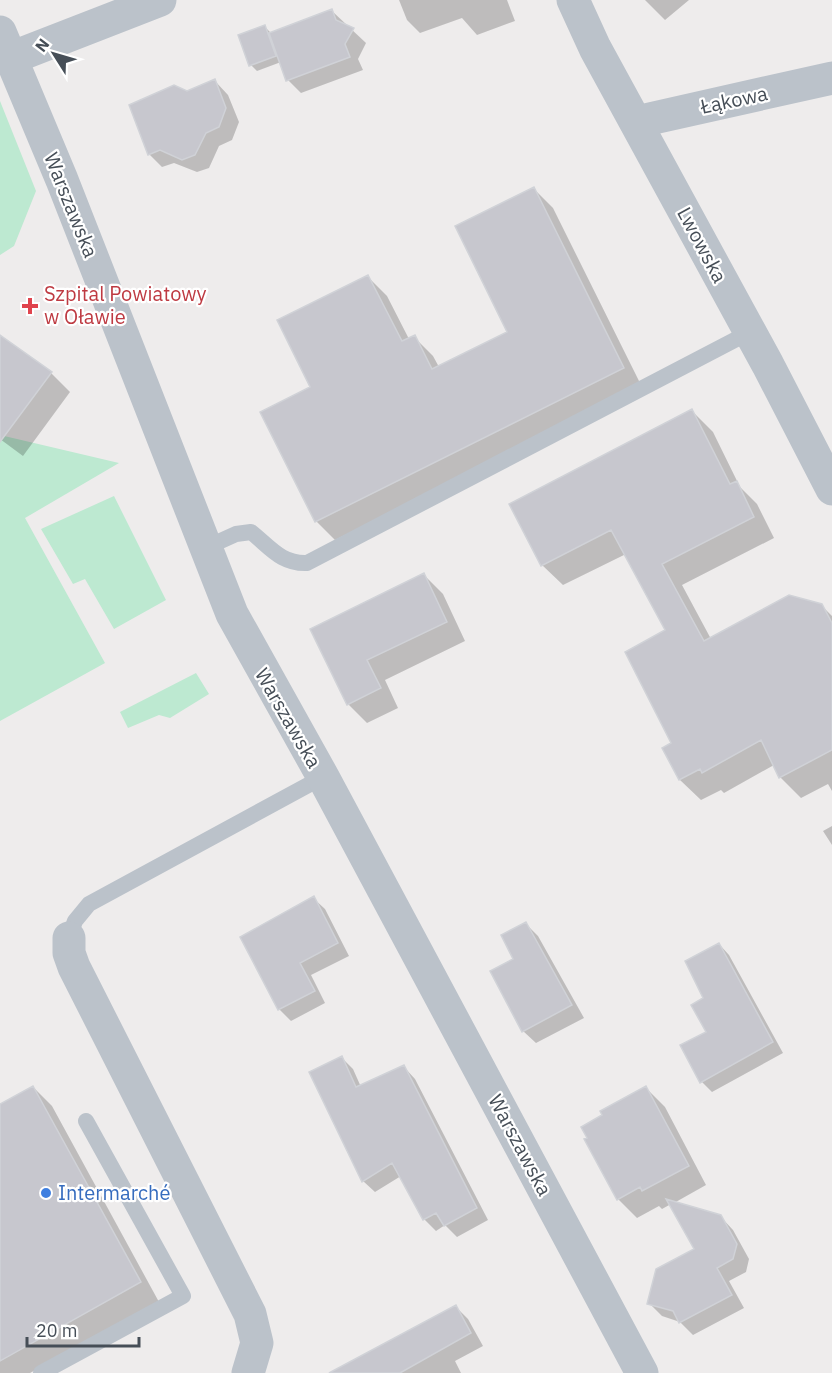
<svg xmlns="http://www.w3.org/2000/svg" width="832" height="1373" font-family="'IBM Plex Sans',sans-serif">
	<rect width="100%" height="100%" fill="#eeecec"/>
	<path fill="#bde9d1" d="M0,101L36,191L14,246L0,255Z
		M0,435L119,463L25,518L105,663L0,721Z
		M114,496L166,600L114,629L85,579L73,584L41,529Z
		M196,673L209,694L170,718L159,715L128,728L120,712Z"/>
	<path fill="#0003" d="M399,0H507L515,21L477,35L462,18L420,33L407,20Z
		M645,0H689L665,20Z
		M332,11L366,43L358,59L363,70L301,93L288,80L281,62L257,71L251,65L265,27L271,33Z
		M215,81L228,95L239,122L232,140L219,146L209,168L197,172L174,163L162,167L149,154L187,92Z
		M534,189L553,208L642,387L335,540L316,521L262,412L312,388L368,277L387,296L409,339L414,337L433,356L439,367L509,332Z
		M0,336L51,373L70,392L23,456L0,439Z
		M692,411L713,432L740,487L757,504L774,538L682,585L711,639L821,605L832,616V791L828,784L801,798L780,777L774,765L724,793L721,790L701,800L680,780L664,748L673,743L667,631L626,554L563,585L542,565Z
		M424,575L443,594L465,641L385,680L398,708L367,723L348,704L312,630Z
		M832,826V845L823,831Z
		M313,898L325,909L349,956L311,975L325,1003L291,1021L279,1009Z
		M526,924L538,936L584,1018L536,1043L523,1031L515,960Z
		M719,944L729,955L783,1053L712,1092L702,1082L708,1032L705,999Z
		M342,1058L353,1069L361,1087L404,1067L415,1079L488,1220L457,1237L445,1225L436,1231L424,1219L401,1176L375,1192L363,1181Z
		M33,1087L52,1106L159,1302L30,1373H0V1105Z
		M646,1088L665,1107L706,1185L674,1203L720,1216L733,1230L749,1259L746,1272L729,1281L744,1308L693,1335L680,1322L662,1316L649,1303L696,1250L671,1204L662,1209L659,1206L637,1218L618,1199Z
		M456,1307L468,1319L483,1346L455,1361L461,1373H342Z"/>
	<path fill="#c7c7ce" stroke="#d0d2d7" stroke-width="1.5" d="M332,9L336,20L354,28L345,44L350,57L286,81L269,33Z
		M265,25L276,56L249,66L238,35Z
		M215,79L226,108L219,127L206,133L195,155L182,160L160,150L148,155L129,105L174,85L187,91Z
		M534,187L624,368L315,522L260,412L310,387L277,320L368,275L402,341L415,335L432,369L507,332L455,226Z
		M0,335L52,372L0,442Z
		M692,409L730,484L737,481L754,517L662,564L704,641L789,595L822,604L832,623V750L779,778L761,740L702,773L700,769L679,780L662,748L671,743L625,652L665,630L611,530L541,566L509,504Z
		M424,573L447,622L367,660L381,688L347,705L310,629Z
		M314,896L338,943L300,963L315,991L278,1010L240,937Z
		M526,922L572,1005L522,1032L490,971L513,959L501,935Z
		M719,943L773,1042L700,1083L680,1045L706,1032L691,1005L703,998L685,961Z
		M342,1056L356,1087L404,1065L477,1208L444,1226L436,1213L423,1220L392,1163L362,1182L309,1072Z
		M33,1086L141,1282L0,1361V1104Z
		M646,1086L689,1166L642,1191L640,1187L617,1200L584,1139L587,1138L581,1127L602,1115L600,1111Z
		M666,1199L721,1215L737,1244L733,1259L717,1268L732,1295L679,1323L673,1311L647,1304L656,1269L694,1249Z
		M456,1305L471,1333L400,1373H329Z"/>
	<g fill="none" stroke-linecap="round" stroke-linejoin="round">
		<path stroke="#bbc2ca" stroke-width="16" d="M205,548L236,534L251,532C270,547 281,564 307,563L750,332
			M69,938L75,921L89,904L323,777
			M41,1373L183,1296L86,1121"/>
		<path stroke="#bbc2ca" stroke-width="33" d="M573,0L595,48L768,365L832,489
			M0,32L62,180L232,614L323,777L642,1373
			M11,58L160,0
			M636,122L832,78
			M69,938V953L74,967L250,1314L257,1343L248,1373"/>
	</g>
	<path fill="#e0444e" stroke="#fff" stroke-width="2" d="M27 297h6v6h6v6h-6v6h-6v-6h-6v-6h6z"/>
	<circle fill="#3f7fe0" stroke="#fff" stroke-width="2" cx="46" cy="1193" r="6"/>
	<g text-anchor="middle" stroke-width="4.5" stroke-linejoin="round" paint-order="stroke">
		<g font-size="20" fill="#464e57" stroke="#fff">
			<text transform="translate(734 100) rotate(-12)" y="7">Łąkowa</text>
			<text transform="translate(71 205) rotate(68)" y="7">Warszawska</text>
			<text transform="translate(702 245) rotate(62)" y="7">Lwowska</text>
			<text transform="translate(288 718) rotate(60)" y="7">Warszawska</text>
			<text transform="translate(520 1145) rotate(62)" y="7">Warszawska</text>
		</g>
		<g font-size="20" fill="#be3a42" stroke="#fff" text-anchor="start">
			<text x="44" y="301">Szpital Powiatowy<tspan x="44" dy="23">w Oławie</tspan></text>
		</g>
		<g font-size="20" fill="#366cbe" stroke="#fff" text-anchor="start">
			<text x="58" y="1200">Intermarché</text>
		</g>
	</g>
	<g transform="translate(54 54) rotate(307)" stroke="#ffffff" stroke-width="4.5" paint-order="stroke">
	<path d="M0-4.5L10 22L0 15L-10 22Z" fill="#464e57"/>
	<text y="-9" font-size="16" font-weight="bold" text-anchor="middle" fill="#464e57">N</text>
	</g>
	<path d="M27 1337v9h112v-9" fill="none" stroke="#464e57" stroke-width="3"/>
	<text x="36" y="1337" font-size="18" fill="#464e57" stroke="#ffffff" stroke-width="4.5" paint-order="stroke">20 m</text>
</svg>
